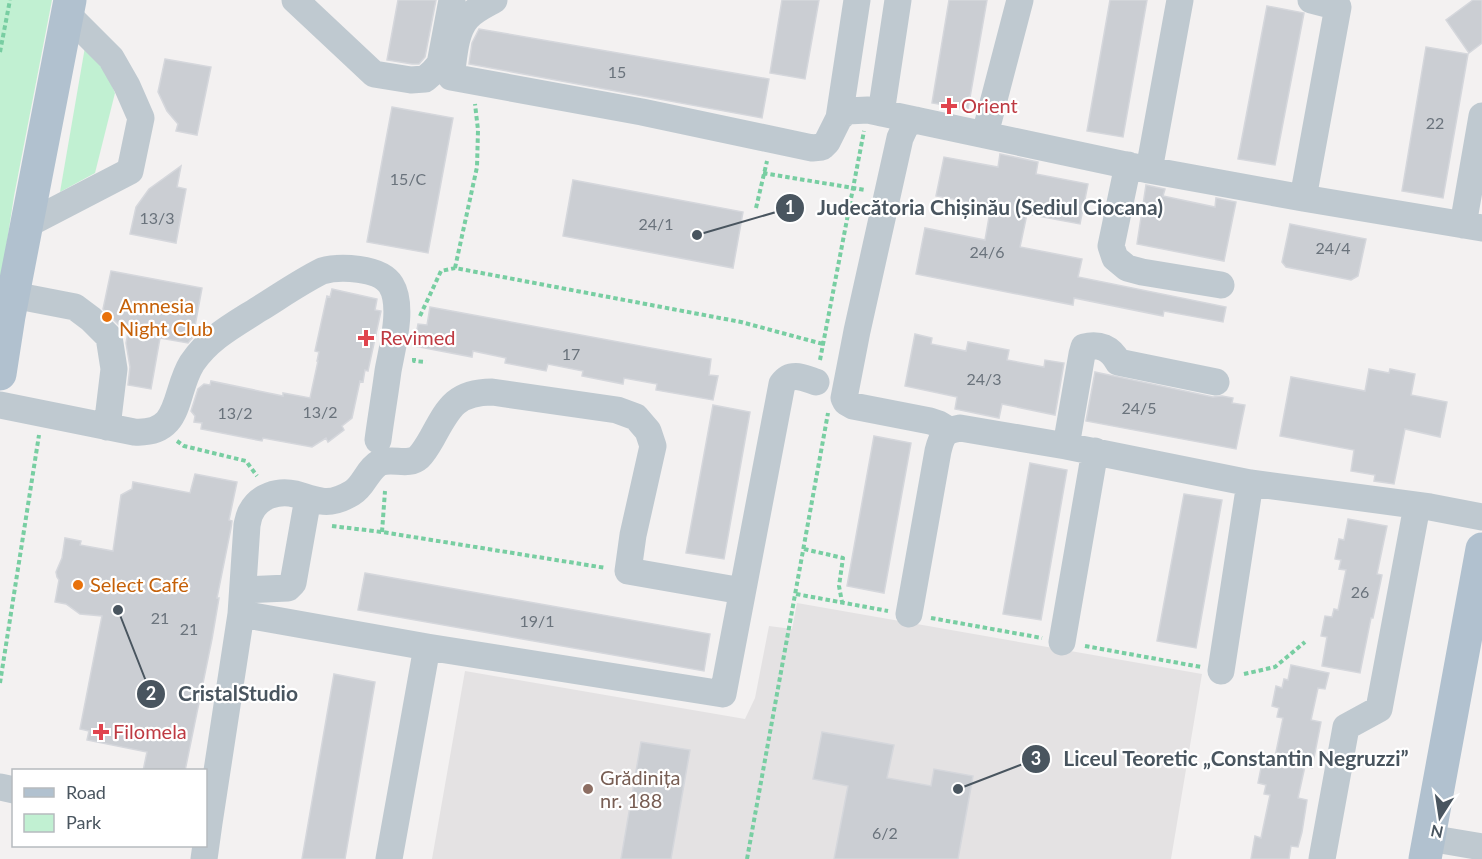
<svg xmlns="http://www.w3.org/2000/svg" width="1482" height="859" font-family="Lato,sans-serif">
	<rect width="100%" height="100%" fill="#f3f1f1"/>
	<path fill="#e4e2e3" d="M797,603L1202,674L1171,859H432L465,671L745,719L755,698L769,626L792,629Z"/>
	<path fill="#c1f0d2" d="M0,0H52L14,196L0,287Z
		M85,47L101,60L115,93L95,173L60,192Z"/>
	<path fill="#cbced3" stroke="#d5d7dc" stroke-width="1.5" d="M398,0H436L425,57L419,64H412L387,60Z
		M782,0H819L805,79L770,73Z
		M949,0H987L968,109L932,103Z
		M1110,0H1147L1123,137L1087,131Z
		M1473,0H1482V43L1469,53L1446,20Z
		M1267,6L1304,13L1275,165L1238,159Z
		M479,29L769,79L762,118L469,64L472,43Z
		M1426,47L1468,54L1443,198L1402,191Z
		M165,59L211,67L197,135L176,131L178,124L167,111L158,92Z
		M392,107L453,118L428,253L367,242Z
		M1000,154L1038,162L1036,174L1088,184L1080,224L1027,214L1020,247L1082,259L1078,277L1226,307L1223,322L1164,311L1163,316L1074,298L1073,305L916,274L925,228L985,240L991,206L936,196L944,157L998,167Z
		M181,166L177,187L186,189L176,243L130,234L136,207L149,189Z
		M573,180L743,212L733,268L563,236Z
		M1146,185L1165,189L1163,196L1215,207L1216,198L1236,202L1224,261L1137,244Z
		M1290,224L1366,239L1358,276L1351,280L1286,267L1282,262Z
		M111,271L202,288L193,337L188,343L160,338L151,389L128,385L130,367L126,343L128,332L123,331L120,326L103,309Z
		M332,289L377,299L375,310L381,311L368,371L365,370L363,382L360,381L352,418L342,426L344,430L328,442L326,438L312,447L263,438L262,441L201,429L202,423L194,422L195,416L191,411L198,389L204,384L210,385L211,381L283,396V393L310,398L318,361H317L319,352L315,351L327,296L330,297Z
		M430,307L711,359L709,375L718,376L713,400L656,390L657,384L624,378L623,384L582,376L583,371L548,364L546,371L505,363L506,358L473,351L472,357L414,346L418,324L427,325Z
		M915,334L932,338L931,344L966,351L968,342L1009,350L1007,360L1044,367L1045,360L1064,363L1055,415L1002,404L999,418L955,409L957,397L905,386Z
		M1369,369L1389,373L1390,369L1415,374L1411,395L1447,402L1440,437L1405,429L1394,484L1374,481L1375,475L1351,471L1354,450L1280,436L1291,377L1365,391Z
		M1095,372L1213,397L1222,396L1233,398L1232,403L1245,405L1236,449L1086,421Z
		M713,405L750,412L724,559L686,553Z
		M874,436L911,443L884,593L847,586Z
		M1030,463L1067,470L1041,620L1003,614Z
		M195,474L237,482L229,520L232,521L231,528L217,598H219L212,639L185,771H143L147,752L87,740L89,731L80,729L102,616L80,614L66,604L55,602L59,580L57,577L56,572L62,558L65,538L81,541L80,545L113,551L121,495L132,489L133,482L190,493Z
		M1184,494L1222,500L1196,648L1157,641Z
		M1348,519L1387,526L1377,574L1382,575L1373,618H1371L1360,673L1322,666L1327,637L1321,636L1325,616L1332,617L1334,609L1338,610L1346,570L1339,569L1341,560L1335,559L1339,539L1344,540Z
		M365,573L710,634L704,671L358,610Z
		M1291,665L1329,673L1325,689L1318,688L1311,720L1321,722L1312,768L1305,766L1298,798L1307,800L1302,832L1298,847L1291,846L1289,859H1251L1255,836L1261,838L1270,795L1264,794L1266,785L1258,783L1262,763L1268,764L1270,756L1275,757L1283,718L1277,717L1279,708L1272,706L1276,686L1282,688L1284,679L1288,680Z
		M334,674L375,682L345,859H302Z
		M822,732L894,745L887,778L931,786L934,769L973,776L958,859H834L848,786L813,779Z
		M641,742L690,750L671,859H621Z"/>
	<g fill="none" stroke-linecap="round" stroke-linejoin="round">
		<path stroke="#78cea2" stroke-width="4" stroke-dasharray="4.5 3" stroke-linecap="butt" d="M0,52L10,0
			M763,173L865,190
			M756,208L767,161
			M455,268L477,167L478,130L475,104
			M420,316L441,271L455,268L741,322L823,344
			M414,358V361L426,362
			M820,360L864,131
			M177,441L184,446L246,461L257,476
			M332,526L382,532L606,568
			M382,532L385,491
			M804,549L843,558L839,586L842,602
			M796,594L888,611
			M931,618L1042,638
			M1085,646L1201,667
			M1244,674L1275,667L1305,642
			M0,683L39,435
			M747,859L828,413"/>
		<path stroke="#bfc9d0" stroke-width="27" d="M295,0L374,74L411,80L425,79L433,72L440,64L452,0
			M494,0C485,5 474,10 467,18C454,33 454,59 451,77L642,112L812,148L822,147L827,142L839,118L847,111L868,110L1149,170L1303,198L1482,228
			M881,113L898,0
			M839,118L857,0
			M916,120L906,125L900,138L857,331L844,398L846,402L853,406L930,421L939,424L949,430
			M985,134L1020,0
			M1128,165L1111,246L1115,258L1127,268L1142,272L1221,285
			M1149,170L1180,0
			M1303,198L1338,7L1311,0
			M26,225L130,171L141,118L127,86L111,58L67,14
			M1463,225L1482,116
			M13,295L75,307L91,319L109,337L114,369L107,427
			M0,405L134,432C183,435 173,393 192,363C209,338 234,325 259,309C280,296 300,282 322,271C339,266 380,267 391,285C404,306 392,348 388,371C385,394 381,417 378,440
			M1066,446L1082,354L1084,347C1099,343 1111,348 1118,362L1216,382
			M243,590L288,588L293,583L308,498
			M241,614L427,647
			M909,614L938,451C942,435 944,431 960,428L1066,446L1250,483L1430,507L1482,517
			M1062,642L1095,451
			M1221,671L1250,483
			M0,787L14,790
			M209,823L241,614L247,525C248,521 249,515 251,512C259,496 278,490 295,494C303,496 312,500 321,501C332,503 342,499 352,493C364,486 367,470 379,463C392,457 408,467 419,457C424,452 428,445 432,438C448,409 455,392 492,392L617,410L636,417L648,431L653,446L633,535L628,571L742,591
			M1429,838L1482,847
			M204,859L209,823L206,822
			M389,859L427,647L723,694L782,384C791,371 804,378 816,382
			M1322,859L1346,727L1379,709L1417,506"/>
		<path stroke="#b1c1cf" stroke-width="33" d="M0,374L9,316L70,0
			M1425,859L1482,549"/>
	</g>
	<g fill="#e0444e" stroke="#fff" stroke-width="2">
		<path d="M946 97h6v6h6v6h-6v6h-6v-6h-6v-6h6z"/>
		<path d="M363 329h6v6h6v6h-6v6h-6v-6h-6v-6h6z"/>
		<path d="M98 723h6v6h6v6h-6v6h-6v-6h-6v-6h6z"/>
	</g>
	<g fill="#e8710a" stroke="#fff" stroke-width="2">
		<circle cx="107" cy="317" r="6"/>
		<circle cx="78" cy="585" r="6"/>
	</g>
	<circle fill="#8d6e63" stroke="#fff" stroke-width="2" cx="588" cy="789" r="6"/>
	<g text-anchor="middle" stroke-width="4.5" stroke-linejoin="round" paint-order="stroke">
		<g font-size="16" fill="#6a737c">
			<text x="617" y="78">15</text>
			<text x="1435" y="129">22</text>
			<text x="408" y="185">15/C</text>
			<text x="157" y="224">13/3</text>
			<text x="656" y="230">24/1</text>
			<text x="1333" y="254">24/4</text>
			<text x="987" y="258">24/6</text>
			<text x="571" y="360">17</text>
			<text x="984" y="385">24/3</text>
			<text x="1139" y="414">24/5</text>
			<text x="320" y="418">13/2</text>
			<text x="235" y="419">13/2</text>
			<text x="1360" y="598">26</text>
			<text x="160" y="624">21</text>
			<text x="537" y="627">19/1</text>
			<text x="189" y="635">21</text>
			<text x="885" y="839">6/2</text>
		</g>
		<g font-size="20" fill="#be3a42" stroke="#fff" text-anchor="start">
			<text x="961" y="113">Orient</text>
			<text x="380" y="345">Revimed</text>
			<text x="113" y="739">Filomela</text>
		</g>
		<g font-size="20" fill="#c56008" stroke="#fff" text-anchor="start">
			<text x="119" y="313">Amnesia<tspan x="119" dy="23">Night Club</tspan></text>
			<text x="90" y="592">Select Café</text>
		</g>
		<g font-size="20" fill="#785e54" stroke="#fff" text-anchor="start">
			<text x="600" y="785">Grădinița<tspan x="600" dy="23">nr. 188</tspan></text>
		</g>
	</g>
	<path fill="none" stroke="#49555f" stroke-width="2" d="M697 235L790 208M118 610L151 694M958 789L1036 759"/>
	<g fill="#49555f" stroke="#fff" stroke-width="2">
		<circle cx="697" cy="235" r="6"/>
		<circle cx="118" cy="610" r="6"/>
		<circle cx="958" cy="789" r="6"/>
		<circle cx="790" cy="208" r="15"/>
		<circle cx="151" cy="694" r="15"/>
		<circle cx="1036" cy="759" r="15"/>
	</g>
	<g font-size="18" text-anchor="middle" font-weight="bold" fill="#fff">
		<text x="790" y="214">1</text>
		<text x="151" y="700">2</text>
		<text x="1036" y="765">3</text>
	</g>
	<g font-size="21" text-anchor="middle" font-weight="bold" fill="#49555f" stroke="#fff" stroke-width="4.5" stroke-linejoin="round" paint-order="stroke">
		<text x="990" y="215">Judecătoria Chișinău (Sediul Ciocana)</text>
		<text x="238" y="701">CristalStudio</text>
		<text x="1236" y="766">Liceul Teoretic „Constantin Negruzzi”</text>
	</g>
	<rect x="12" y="769" width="195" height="78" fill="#ffffff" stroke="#b6bbbf" stroke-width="1.5"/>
	<rect x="24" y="788" width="30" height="9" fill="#b1c1cf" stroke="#b6bbbf" stroke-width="1.5"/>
	<text x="66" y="799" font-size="18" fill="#49555f">Road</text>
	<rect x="24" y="814" width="30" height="18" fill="#c1f0d2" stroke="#b6bbbf" stroke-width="1.5"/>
	<text x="66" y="829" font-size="18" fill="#49555f">Park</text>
	<g transform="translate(1440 817) rotate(192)" stroke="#ffffff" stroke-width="4.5" paint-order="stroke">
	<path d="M0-4.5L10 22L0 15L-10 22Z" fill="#49555f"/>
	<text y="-9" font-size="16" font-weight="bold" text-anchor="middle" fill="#49555f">N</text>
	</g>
</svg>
